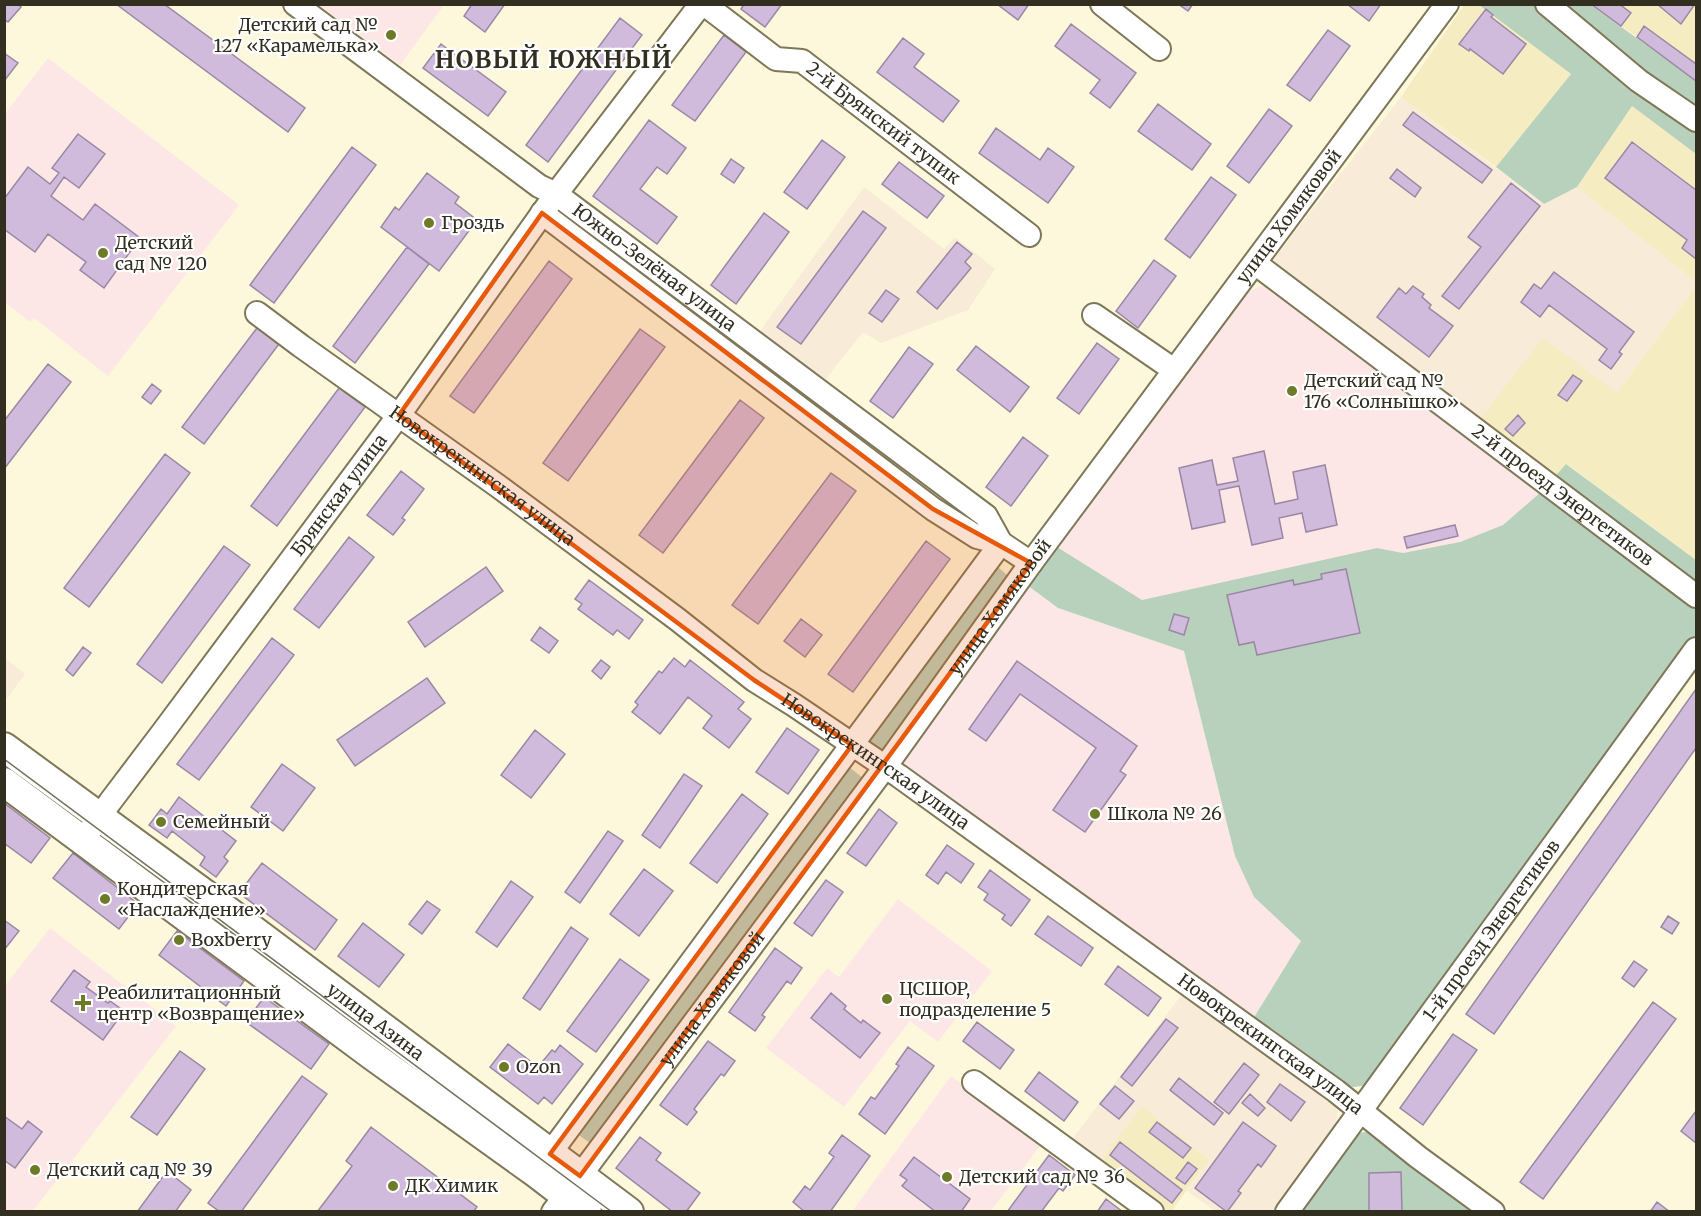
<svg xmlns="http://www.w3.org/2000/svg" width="1701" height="1216" font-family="Merriweather,serif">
	<rect width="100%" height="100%" fill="#fdf8dc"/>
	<path fill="#f8ebd7" d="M1401,97L1544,204L1577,187L1696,282V286L1617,393L1477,423L1273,263L1275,257Z
		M864,187L944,249L955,237L995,269L968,310L881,343L863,332L822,384L758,334Z
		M5,658L25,674L5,701H4Z
		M1186,989L1331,1098L1338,1111L1335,1127L1273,1211H1215L1187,1191L1209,1160L1142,1106L1100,1161L1073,1138Z"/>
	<path fill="#f5ecc2" d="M1464,5H1479L1571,74L1496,167L1401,97Z
		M1591,5H1696V81L1637,37Z
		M1632,106L1696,154V282L1577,187Z
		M1696,286V560L1567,464L1552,480L1477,423L1543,338L1617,393Z
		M1142,1106L1209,1160L1171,1212L1165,1211L1100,1161Z"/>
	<path fill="#fde7e6" d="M319,5H444L400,65Z
		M48,58L239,205L108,376L34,318L30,322L5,302L4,115Z
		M1261,286L1271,287L1542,491L1503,525L1460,542L1403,553L1377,548L1142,600L1057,547L1250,291Z
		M1027,585L1058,608L1184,651L1235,856L1254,897L1301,941L1253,1019L906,773L902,764V758Z
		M898,899L992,971L938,1042L910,1021L844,1107L766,1048L827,968L839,977Z
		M50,928L176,1026L33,1211H5L4,987Z
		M951,1076L1042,1143L991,1211L854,1212L853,1210Z"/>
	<path fill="#b8d1bd" d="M1479,5H1591L1696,81V154L1632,106L1577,187L1544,204L1496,167L1571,74Z
		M1566,464L1696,560V587L1552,480Z
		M1542,491L1696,604V639L1369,1085L1354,1087L1344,1086L1253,1019L1301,941L1254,897L1235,856L1184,651L1058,608L1027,585L1057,547L1142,600L1377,548L1403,553L1460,542L1503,525Z
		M993,567L999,568L1008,576V581L887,752L880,753L865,744Z
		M849,767L863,778L597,1140L590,1143L576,1133Z
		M1370,1131L1477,1212H1293L1348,1137L1360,1133Z"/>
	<path fill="#d0bbdc" stroke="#9a87a4" stroke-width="1.5" d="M4,4H18L21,7L8,22L4,19Z
		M116,4H164L305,108L288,132Z
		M472,4H505L485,32L464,16Z
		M744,4H782L765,27L741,9Z
		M997,4H1029L1018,20Z
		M1178,4H1193L1188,11Z
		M1347,4H1381L1369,21Z
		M1591,4H1619L1631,13L1621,26Z
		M1657,4H1695L1681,24Z
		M1486,9L1493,15L1491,17L1526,44L1503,74L1470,49L1469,51L1459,44Z
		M620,18L642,35L548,162L526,145Z
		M1071,24L1136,73L1110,108L1090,93L1100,80L1055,46Z
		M1644,26L1696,64V81L1637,37Z
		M1328,30L1350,46L1310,101L1287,85Z
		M724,35L746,52L695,121L672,105Z
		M903,38L924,54L914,67L959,101L943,122L877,72Z
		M441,44L506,92L488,116L423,68Z
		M4,53L18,63L4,81Z
		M1158,104L1211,144L1192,170L1138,131Z
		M1269,109L1292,126L1249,183L1227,166Z
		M1413,112L1492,170L1482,183L1403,125Z
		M649,120L686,148L667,174L657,167L640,189L677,217L657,244L593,196Z
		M996,128L1040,160L1048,148L1074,167L1048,203L979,153Z
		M78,134L105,154L79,188L64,177L51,196L83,220L95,204L140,238L104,288L80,270L86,262L48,234L35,252L4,229V199L28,167L50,184L59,173L52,168Z
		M822,140L845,157L807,209L784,192Z
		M1632,142L1696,190V259L1682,248L1687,240L1605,178Z
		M352,147L376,165L274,303L250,285Z
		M731,159L744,168L734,183L721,174Z
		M899,162L944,196L927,218L882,184Z
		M1397,169L1421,188L1415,197L1390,178Z
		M427,173L459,197L455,203L477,220L439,271L381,227L395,207L399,210Z
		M1211,177L1236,195L1190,258L1165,239Z
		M1511,183L1540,206L1459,309L1442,296L1481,247L1468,237Z
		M863,211L886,228L801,344L777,327Z
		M764,213L789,232L736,304L711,285Z
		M957,242L972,254L965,262L971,268L937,309L917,292Z
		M407,247L429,264L355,363L333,346Z
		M1154,260L1176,276L1138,328L1116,311Z
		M549,261L572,279L474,413L450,396Z
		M1554,272L1634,332L1619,352L1622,354L1611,369L1599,360L1607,349L1549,305L1540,317L1521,302L1534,284L1541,289Z
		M1413,286L1424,294L1422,297L1431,305L1429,308L1453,326L1429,357L1377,317L1399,288L1406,294Z
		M886,290L899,299L882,322L869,313Z
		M257,328L279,344L204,444L182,427Z
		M640,329L665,347L568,481L543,463Z
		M1097,343L1119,359L1079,414L1057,398Z
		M976,346L1029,387L1010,412L957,370Z
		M909,347L933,364L893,418L870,401Z
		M48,364L71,382L4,469V421Z
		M1573,375L1582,381L1567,401L1558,395Z
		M152,384L161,391L151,404L142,397Z
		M339,388L365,407L277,526L251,506Z
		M740,400L764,418L663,553L639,535Z
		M1518,415L1525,423L1513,436L1505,429Z
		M1023,437L1048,456L1011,506L986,487Z
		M1264,451L1275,504L1298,499L1293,472L1325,465L1337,525L1306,532L1302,513L1279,518L1283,538L1252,545L1239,486L1219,490L1225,522L1192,529L1179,468L1212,460L1217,485L1238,481L1233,458Z
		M165,454L190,473L89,607L64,588Z
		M401,471L424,489L402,518L405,520L393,535L367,515Z
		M831,473L856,491L758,624L732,605Z
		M1455,525L1458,536L1407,548L1404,537Z
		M349,537L374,557L319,628L294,609Z
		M926,541L950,559L853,692L828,674Z
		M224,546L250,565L162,683L137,664Z
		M486,567L503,591L425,647L408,622Z
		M1346,569L1360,633L1257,655L1254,642L1239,645L1227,595L1293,580L1294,585L1322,579L1321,574Z
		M589,580L643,620L629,639L617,630L613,635L578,609L582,604L575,599Z
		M1174,614L1189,618L1184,635L1169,630Z
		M801,619L822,635L805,657L784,641Z
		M540,627L558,641L549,653L531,640Z
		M272,638L294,655L199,780L177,764Z
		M83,647L91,653L73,676L66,670Z
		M674,658L685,667L690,660L744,702L738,709L751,719L729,748L703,728L712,716L688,697L660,734L632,712L638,705L635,702L659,671L662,673Z
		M601,660L610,667L601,679L592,671Z
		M1017,661L1137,746L1120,771L1126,775L1085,832L1053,810L1096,748L1020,694L986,741L969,729Z
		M427,678L445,703L355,766L337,740Z
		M1696,689V748L1494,1034L1466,1014Z
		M787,728L819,750L788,794L756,772Z
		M535,730L565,754L531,798L501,775Z
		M282,764L315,788L283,831L251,807Z
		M684,774L702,786L660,848L642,835Z
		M742,794L768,814L717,883L690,863Z
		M179,797L236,841L224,857L228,861L216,877L200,865L205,857L172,831L167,838L149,825L161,809L167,814Z
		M4,803L50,838L31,863L4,843Z
		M879,809L897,823L866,866L847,853Z
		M608,831L623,841L580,903L565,892Z
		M947,845L974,864L961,883L946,872L938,884L926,875Z
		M73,853L138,904L119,929L53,878Z
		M262,863L337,920L315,950L239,893Z
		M644,869L673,891L639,936L610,914Z
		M990,870L1030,900L1011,926L1002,919L1005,915L984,900L988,894L978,887Z
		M826,880L843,892L812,936L794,923Z
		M511,881L533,897L497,947L476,932Z
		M427,901L440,910L422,934L409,924Z
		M1048,916L1093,948L1081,966L1035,934Z
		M1668,916L1679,923L1672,934L1661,927Z
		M4,920L19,931L4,950Z
		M363,923L404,955L379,987L338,956Z
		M571,927L588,939L540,1010L523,998Z
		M177,931L244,981L226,1006L159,955Z
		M775,948L802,968L791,984L787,981L762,1015L765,1017L755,1031L729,1012Z
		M620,959L649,980L596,1052L567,1031Z
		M1634,961L1647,970L1634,987L1622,978Z
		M1118,966L1161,998L1148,1016L1105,984Z
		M74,970L90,982L86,987L108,1003L110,1001L124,1011L103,1040L51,1001Z
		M831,993L846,1006L844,1009L861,1023L863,1020L880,1033L860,1058L811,1018Z
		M264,997L329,1044L311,1069L246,1022Z
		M1653,1002L1676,1019L1543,1199L1520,1182Z
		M1166,1019L1178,1028L1132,1086L1121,1077Z
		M977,1022L1014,1050L1000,1069L963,1041Z
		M1453,1034L1477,1050L1423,1125L1400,1108Z
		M708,1041L735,1061L724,1076L721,1074L694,1109L697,1112L687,1125L660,1105Z
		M508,1044L538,1067L552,1050L555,1052L560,1045L583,1064L552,1104L544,1097L538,1104L490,1067Z
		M908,1047L934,1066L885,1134L859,1114L871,1097L875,1099L899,1066L896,1064Z
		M180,1051L205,1069L157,1135L131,1117Z
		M1244,1063L1259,1075L1229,1114L1214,1102Z
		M1039,1072L1078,1102L1064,1121L1025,1091Z
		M302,1076L327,1094L241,1212H220L208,1203Z
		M1179,1078L1223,1113L1214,1125L1170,1090Z
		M1280,1084L1305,1102L1291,1121L1267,1102Z
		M1115,1086L1134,1101L1119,1119L1100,1104Z
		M1250,1094L1265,1108L1258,1116L1242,1103Z
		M1696,1111V1143L1681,1131Z
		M4,1116L22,1129L28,1121L42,1132L15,1168L4,1160Z
		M1157,1122L1191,1148L1183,1158L1149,1132Z
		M1243,1122L1276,1146L1261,1167L1258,1164L1238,1191L1241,1193L1227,1212L1195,1188Z
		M371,1127L477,1207L473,1212H317L352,1166L346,1161Z
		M842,1135L870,1156L830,1212H805L793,1202L805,1186L810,1190L834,1157L829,1153Z
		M640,1137L661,1153L656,1160L700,1193L686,1212H673L616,1168Z
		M1120,1142L1182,1190L1172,1203L1110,1155Z
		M1049,1155L1075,1175L1063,1191L1059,1188L1041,1212H1007Z
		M914,1157L970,1199L961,1212H936L902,1186L907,1180L900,1175Z
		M1188,1162L1197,1169L1185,1184L1176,1178Z
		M167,1171L191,1190L175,1212H137Z
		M1401,1172L1402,1212H1369V1173Z
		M1106,1199L1123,1212H1097Z
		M1657,1202L1670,1212H1650Z"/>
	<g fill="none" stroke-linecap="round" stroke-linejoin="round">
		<defs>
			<g id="minor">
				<path id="s1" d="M295,4L539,186L556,194L986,516L1001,543L1031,563"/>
				<path id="s2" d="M704,4L776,59L802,61L1029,235"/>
				<path d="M1102,4L1159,49"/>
				<path d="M1547,4L1639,81L1696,120"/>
				<path id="s3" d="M1256,264L1696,596"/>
				<path id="s4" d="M257,313L301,346L498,486L677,619L754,680L794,705L899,776L1336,1091L1418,1157L1493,1212"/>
				<path d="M1094,315L1174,370"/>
				<path id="s5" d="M91,829L110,802L163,732L399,415L556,194L701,4"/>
				<path d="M974,1082L1152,1212"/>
				<path d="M540,1167L1001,543L977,537L933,509L542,213"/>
				<path id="s6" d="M553,1212L885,767L1031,563L1447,4"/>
				<path id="s7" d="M1287,1212L1696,649"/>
			</g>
			<g id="major">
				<path id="s8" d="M4,747L217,903L629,1212"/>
				<path d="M4,782L373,1056L536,1173L587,1212"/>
			</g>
		</defs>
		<use href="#minor" stroke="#7e7758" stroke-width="26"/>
		<use href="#major" stroke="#7e7758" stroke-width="32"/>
		<use href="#minor" stroke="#fff" stroke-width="22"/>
		<use href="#major" stroke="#fff" stroke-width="28"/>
		<path stroke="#767260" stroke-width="1.5" d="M4,759L612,1212"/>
	</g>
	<path fill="#e8590c" fill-opacity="0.2" stroke="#e8590c" stroke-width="4.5" stroke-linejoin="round" d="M542,213L933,509L1031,563L580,1176L550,1154L852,745L754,680L399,415Z"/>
	<g fill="#6d7a27" stroke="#fff" stroke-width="2">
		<circle cx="391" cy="35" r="6"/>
		<circle cx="429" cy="223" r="6"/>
		<circle cx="103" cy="253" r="6"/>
		<circle cx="1292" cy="391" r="6"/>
		<circle cx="1095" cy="814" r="6"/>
		<circle cx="161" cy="822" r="6"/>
		<circle cx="105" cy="899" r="6"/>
		<circle cx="179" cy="940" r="6"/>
		<circle cx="887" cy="999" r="6"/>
		<path d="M80 994h6v6h6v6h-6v6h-6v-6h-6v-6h6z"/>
		<circle cx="504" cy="1067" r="6"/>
		<circle cx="35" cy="1170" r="6"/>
		<circle cx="947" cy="1177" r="6"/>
		<circle cx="393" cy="1186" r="6"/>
	</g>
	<g text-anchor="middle" stroke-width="4.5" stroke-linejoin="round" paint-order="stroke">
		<g font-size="18" fill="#322f21" stroke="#fff" text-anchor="start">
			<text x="379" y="31" text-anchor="end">Детский сад №<tspan x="379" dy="21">127 «Карамелька»</tspan></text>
			<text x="441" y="229">Гроздь</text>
			<text x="115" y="249">Детский<tspan x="115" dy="21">сад № 120</tspan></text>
			<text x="1304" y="387">Детский сад №<tspan x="1304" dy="21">176 «Солнышко»</tspan></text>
			<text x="1107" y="820">Школа № 26</text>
			<text x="173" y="828">Семейный</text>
			<text x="117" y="895">Кондитерская<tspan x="117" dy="21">«Наслаждение»</tspan></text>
			<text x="191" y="946">Boxberry</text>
			<text x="899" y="995">ЦСШОР,<tspan x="899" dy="21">подразделение 5</tspan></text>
			<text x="97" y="999">Реабилитационный<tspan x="97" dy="21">центр «Возвращение»</tspan></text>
			<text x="516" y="1073">Ozon</text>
			<text x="47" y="1176">Детский сад № 39</text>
			<text x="959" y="1183">Детский сад № 36</text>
			<text x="405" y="1192">ДК Химик</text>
		</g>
		<g font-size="18" fill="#322f21" stroke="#fff">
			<text dy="6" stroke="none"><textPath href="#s2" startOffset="219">2-й Брянский тупик</textPath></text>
			<text dy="6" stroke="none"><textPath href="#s6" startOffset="1238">улица Хомяковой</textPath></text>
			<text dy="6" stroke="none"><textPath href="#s1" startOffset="446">Южно-Зелёная улица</textPath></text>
			<text dy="6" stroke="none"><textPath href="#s4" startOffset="278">Новокрекингская улица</textPath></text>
			<text dy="6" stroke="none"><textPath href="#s5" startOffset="416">Брянская улица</textPath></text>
			<text dy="6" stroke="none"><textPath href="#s3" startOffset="384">2-й проезд Энергетиков</textPath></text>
			<text dy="6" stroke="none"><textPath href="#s6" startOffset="752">улица Хомяковой</textPath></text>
			<text dy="6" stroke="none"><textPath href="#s4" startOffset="764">Новокрекингская улица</textPath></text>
			<text dy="6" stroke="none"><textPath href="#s7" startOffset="348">1-й проезд Энергетиков</textPath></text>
			<text dy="6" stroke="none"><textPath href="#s6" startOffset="266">улица Хомяковой</textPath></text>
			<text dy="6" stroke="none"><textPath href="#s8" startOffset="462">улица Азина</textPath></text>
			<text dy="6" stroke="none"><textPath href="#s4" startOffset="1250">Новокрекингская улица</textPath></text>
		</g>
		<g font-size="24" font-weight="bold" letter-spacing="1.5" fill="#322f21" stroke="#fff">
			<text x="554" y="68">НОВЫЙ ЮЖНЫЙ</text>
		</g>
	</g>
	<rect width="1701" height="1216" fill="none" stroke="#322f21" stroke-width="12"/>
</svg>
